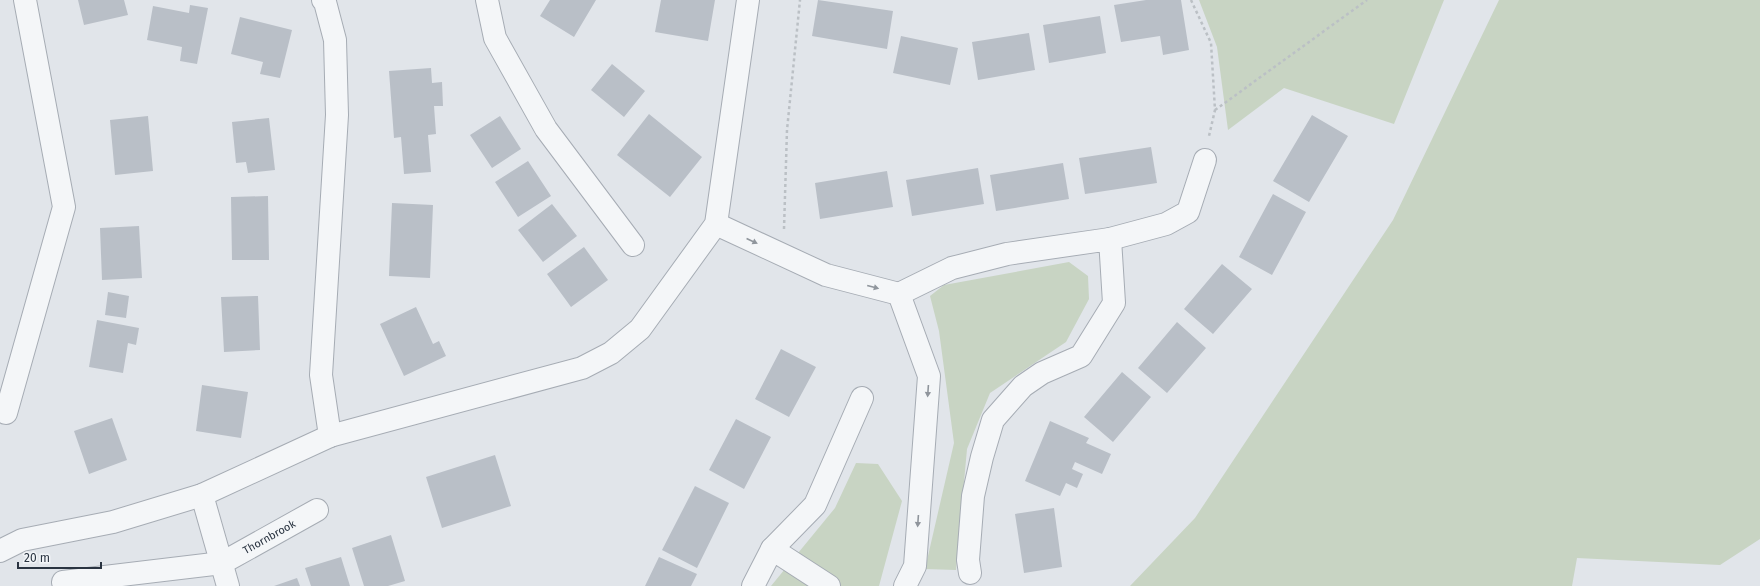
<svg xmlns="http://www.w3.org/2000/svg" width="1760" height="586" font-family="'Fira Sans',sans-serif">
	<rect width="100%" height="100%" fill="#e1e5ea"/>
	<path fill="#c8d4c3" d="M1199,0H1444L1394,124L1284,88L1228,130L1217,47Z
		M1499,0H1760V539L1720,565L1577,558L1572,586H1130L1195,518L1393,220Z
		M1069,262L1088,276L1089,299L1066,342L990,393L967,449L956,570L925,569L954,443L939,331L930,296L944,285Z
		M856,463L878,464L902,501L879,586H771L835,508Z"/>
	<path fill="#b9bfc7" d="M78,0H124L128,15L84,25Z
		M550,0H596L574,37L540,16Z
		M661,0H715L708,41L655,32Z
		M818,0L893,11L887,49L812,36Z
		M1181,0L1189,50L1163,55L1160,36L1121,42L1114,5L1146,0Z
		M190,5L208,8L197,64L180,61L182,47L147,40L153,6L189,13Z
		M1100,16L1106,53L1049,63L1043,25Z
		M240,17L292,30L280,78L260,74L263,62L231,54Z
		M1029,33L1035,70L978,80L972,42Z
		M901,36L958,48L950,85L893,73Z
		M612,64L645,91L624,117L591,90Z
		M431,68L432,83L442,82L443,106H434L436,134L428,135L431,172L404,174L401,137L394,138L389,71Z
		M649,114L702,157L670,197L617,155Z
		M1312,115L1348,136L1309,202L1273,181Z
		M148,116L153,171L115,175L110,120Z
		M500,116L521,149L492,168L470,135Z
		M269,118L275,170L248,173L246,162L236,163L232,122Z
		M1151,147L1157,183L1085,194L1079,158Z
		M528,161L551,196L518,217L495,182Z
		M1063,163L1069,199L996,211L990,175Z
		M978,168L984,204L912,216L906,180Z
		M887,171L893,207L820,219L815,183Z
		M1273,194L1306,212L1272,275L1239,257Z
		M268,196L269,260H232L231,197Z
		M392,203L433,205L430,278L389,276Z
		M552,204L577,236L543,262L518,230Z
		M139,226L142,278L102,280L100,228Z
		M584,247L608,280L571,307L547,274Z
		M1222,264L1252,289L1213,334L1184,309Z
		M108,292L129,296L126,318L105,315Z
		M258,296L260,350L224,352L221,297Z
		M416,307L433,344L439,341L446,356L404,376L380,324Z
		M97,320L139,328L136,345L128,343L123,373L89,367Z
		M1177,322L1206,348L1167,393L1138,368Z
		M781,349L816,367L789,417L755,399Z
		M1122,372L1151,397L1113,442L1084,417Z
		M202,385L248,392L241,438L196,431Z
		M112,418L127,460L89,474L74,431Z
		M736,419L771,437L744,489L709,470Z
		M1050,421L1089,438L1086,443L1111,454L1102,474L1075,462L1072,469L1083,474L1077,488L1066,483L1060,496L1025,481Z
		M495,455L511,506L442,528L426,477Z
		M695,486L729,503L697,568L662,550Z
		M1054,508L1062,567L1024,573L1015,514Z
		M391,535L405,581L388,586H364L352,548Z
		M341,557L350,586H311L305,568Z
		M659,557L697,574L691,586H645Z
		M297,578L300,586H274Z"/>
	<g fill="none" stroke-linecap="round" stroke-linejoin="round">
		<defs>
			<g id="minor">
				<path d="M323,0L325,2L335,40L337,115L321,375L330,436"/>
				<path d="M487,0L495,38L546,129L633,245"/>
				<path d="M716,224L826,275L899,294L929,376L915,566L905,586"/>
				<path d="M1110,239L1166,224L1188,212L1205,160"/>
				<path d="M899,294L952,268L1007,254L1110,239L1114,303L1081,356L1042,373L1023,386L993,420L982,457L973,496L968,560L970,573"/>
				<path d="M6,413L64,207L25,0"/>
				<path d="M202,495L228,586"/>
				<path d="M772,549L815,505L862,398"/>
				<path d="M0,551L22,540L113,522L202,495L330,436L582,368L611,353L640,329L716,224L748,0"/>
				<path id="s1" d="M63,582L222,563L317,510"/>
				<path d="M753,586L772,549L829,586"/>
			</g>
		</defs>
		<use href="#minor" stroke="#a6acb4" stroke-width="24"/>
		<path stroke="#bbc0c5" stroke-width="2.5" stroke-dasharray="3 3" stroke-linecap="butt" d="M1191,0L1211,43L1215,110L1209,136
			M1215,110L1367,0
			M784,229L787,130L800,0"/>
		<use href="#minor" stroke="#f4f6f8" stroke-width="22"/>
	</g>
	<defs><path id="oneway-solid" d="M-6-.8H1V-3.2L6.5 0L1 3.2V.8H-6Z"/></defs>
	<g fill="#8f959c">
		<use href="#oneway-solid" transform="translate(752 241) rotate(25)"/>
		<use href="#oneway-solid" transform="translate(873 287) rotate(15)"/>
		<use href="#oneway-solid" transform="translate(928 391) rotate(94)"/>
		<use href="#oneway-solid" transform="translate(918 521) rotate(94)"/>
	</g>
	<g text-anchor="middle" stroke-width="3" stroke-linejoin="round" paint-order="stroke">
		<g font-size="11" fill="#2a3441" stroke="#f1f4f7">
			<text dy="4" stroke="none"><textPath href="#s1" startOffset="214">Thornbrook</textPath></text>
		</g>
	</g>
	<path d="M18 562v6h83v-6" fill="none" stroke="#2a3441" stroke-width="2"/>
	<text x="24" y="562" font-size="12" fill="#2a3441" stroke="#f1f4f7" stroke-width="3" paint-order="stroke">20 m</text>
</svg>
